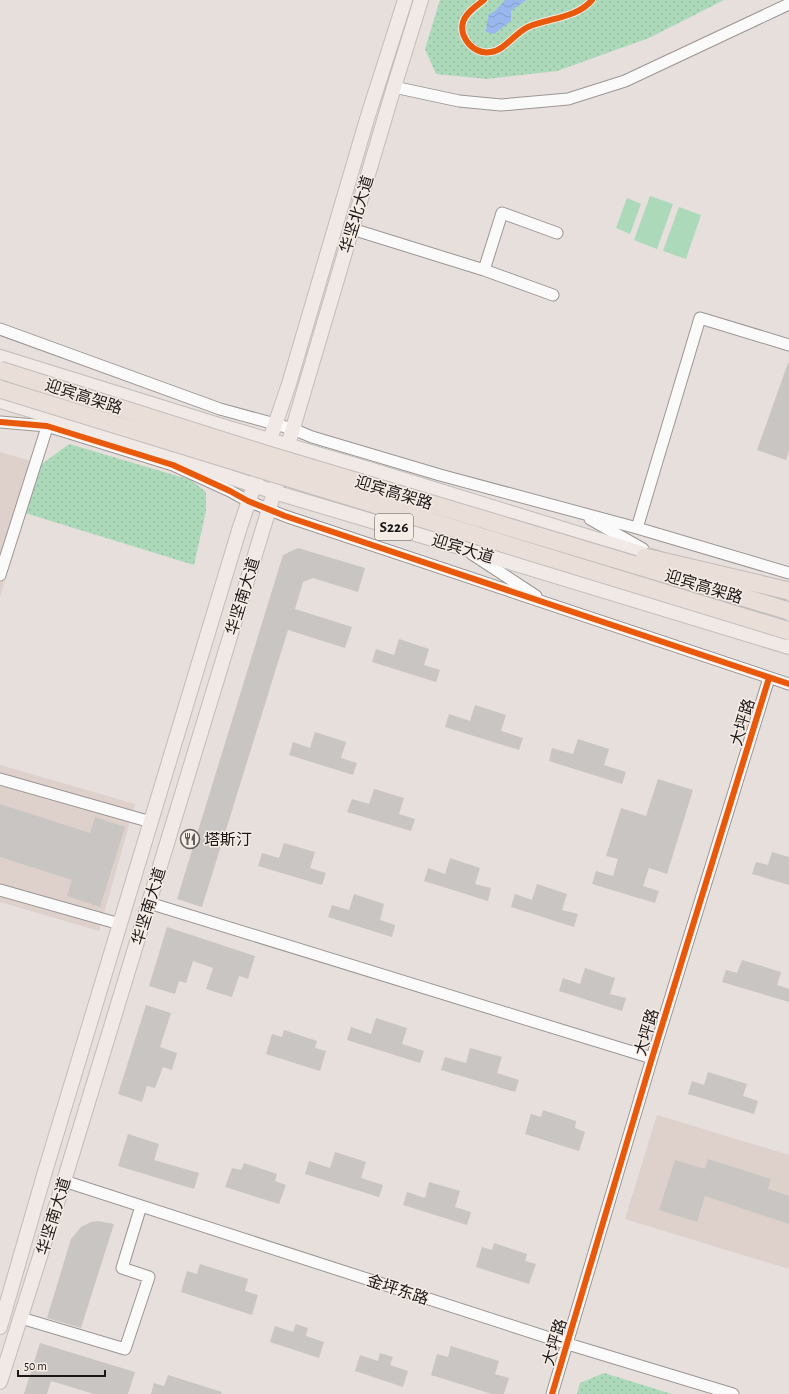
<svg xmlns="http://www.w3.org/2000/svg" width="789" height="1394" font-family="'Alegreya Sans','Noto Sans SC',sans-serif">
	<defs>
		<pattern id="grass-dots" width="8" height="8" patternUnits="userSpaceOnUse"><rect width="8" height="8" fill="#acd9b9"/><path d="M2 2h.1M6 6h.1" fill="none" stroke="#93ba9e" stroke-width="1.8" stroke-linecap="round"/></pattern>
		<pattern id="water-waves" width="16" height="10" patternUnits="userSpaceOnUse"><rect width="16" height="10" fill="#9ab7ed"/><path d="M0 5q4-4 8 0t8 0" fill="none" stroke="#849dca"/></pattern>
	</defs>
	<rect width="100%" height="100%" fill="#e6dfdc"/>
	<path fill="#ded1cb" d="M0,452L42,464L25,513L0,597Z
		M0,765L135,804L99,931L0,902Z
		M657,1115L789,1155V1269L625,1219Z"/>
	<path fill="url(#grass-dots)" d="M440,0H724L649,38L557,71L487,79L436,74L425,49Z
		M69,444L191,480L206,492V511L194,565L25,513L42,464Z
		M604,1373L672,1394H577L580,1383Z"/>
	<path fill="#acd9b9" d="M650,196L673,204L657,249L634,240Z
		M627,198L641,204L630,234L616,228Z
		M679,207L701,215L686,259L663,251Z"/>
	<path fill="url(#water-waves)" d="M505,0H526L511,11V21L494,34L486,32L487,23L489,14L495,11Z"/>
	<path fill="#c9c5c2" d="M788,363H789V451L786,460L757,450Z
		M298,548L365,568L358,592L313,578L303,582L295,609L352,627L345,648L288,630L202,907L177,899L283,555Z
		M399,639L429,649L424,665L440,670L436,682L372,662L376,649L394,655Z
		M475,705L506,715L501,731L523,738L519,750L445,727L449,714L470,721Z
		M315,732L346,742L341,758L357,763L353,775L289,755L293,742L310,748Z
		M578,739L609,749L604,765L626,772L622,784L549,761L552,748L573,754Z
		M658,779L693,790L667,874L649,868L643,886L659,891L655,903L592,884L596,871L613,876L618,859L606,856L621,808L646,816Z
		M374,789L404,798L399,814L415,819L411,831L347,812L352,799L369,804Z
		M0,804L90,833L95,817L125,827L100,907L67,896L72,880L0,857Z
		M284,843L315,852L310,868L326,873L322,885L258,866L262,853L279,858Z
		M772,852L789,857V885L752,874L756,862L768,865Z
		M450,858L480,868L475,884L491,888L488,901L424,881L428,868L445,874Z
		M537,884L567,894L562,910L578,914L574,927L511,907L515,894L532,900Z
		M354,894L384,904L380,920L395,925L392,937L328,917L332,905L349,910Z
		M167,927L255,956L248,979L239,976L232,997L206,989L213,968L193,961L186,983L179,981L175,994L149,986Z
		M742,960L781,972L777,985L789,989V1002L722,982L726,970L737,973Z
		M585,968L615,978L610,994L626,998L622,1011L559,991L563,978L580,984Z
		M146,1005L171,1013L160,1047L177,1053L172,1070L163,1067L155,1088L147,1086L142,1102L118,1094Z
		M376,1018L407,1028L402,1044L424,1051L420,1063L347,1040L351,1027L371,1034Z
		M284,1030L317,1041L315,1048L326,1051L320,1071L266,1054L272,1034L282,1037Z
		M470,1048L502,1057L497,1073L519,1080L515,1092L441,1070L445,1057L466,1063Z
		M708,1072L747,1084L743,1096L758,1101L754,1114L688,1094L692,1081L704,1085Z
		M543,1110L576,1121L575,1128L585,1132L579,1151L525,1134L531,1114L541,1117Z
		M128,1134L159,1144L154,1160L199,1173L194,1189L118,1166Z
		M335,1152L366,1162L361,1178L383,1185L379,1197L305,1174L309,1161L330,1168Z
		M708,1159L771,1179L768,1189L789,1196V1224L705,1196L697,1222L659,1210L675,1160L705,1169Z
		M244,1163L277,1174L275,1181L286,1185L279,1204L225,1187L232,1168L241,1170Z
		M429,1182L460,1191L455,1207L471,1212L467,1225L403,1205L407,1192L425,1198Z
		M98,1221L114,1224L81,1328L47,1318L71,1239L81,1227L91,1222Z
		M494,1243L527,1254L525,1261L536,1264L529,1284L476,1267L482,1247L492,1250Z
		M200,1264L248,1279L245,1291L258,1295L252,1315L181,1292L187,1271L197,1274Z
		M296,1324L308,1328L306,1336L324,1342L319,1358L270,1342L275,1326L293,1332Z
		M40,1343L135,1372L128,1394H94L51,1381L47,1394H24Z
		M451,1346L499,1361L495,1374L509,1378L504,1394H492L431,1375L437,1354L448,1357Z
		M380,1353L393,1357L390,1365L408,1371L403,1387L355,1371L360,1355L378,1361Z
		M168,1375L222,1392L221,1394H151L154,1383L164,1386Z"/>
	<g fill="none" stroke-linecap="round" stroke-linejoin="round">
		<defs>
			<path id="minor" d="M394,87L459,101L501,105L568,99L625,81L789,4
				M352,229L484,270L553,295
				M484,270L502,213L557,233
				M0,329L220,409L293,429L312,437L440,475L637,528L789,573
				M0,422L47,426L173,465L230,491L248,501L285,516L789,684
				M590,519L643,549
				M637,528L700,318L789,345
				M472,554L536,596
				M0,575L49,421
				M0,779L151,822
				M0,890L120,924
				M149,903L652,1058
				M64,1181L568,1344L733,1394
				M21,1318L125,1349L149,1277L122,1268L141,1206
				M552,1394L652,1058L769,678"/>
			<path id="major" d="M0,357L225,427L369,469L657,558
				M0,401L50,416L274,492L463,548L789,647
				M0,1327L44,1175L240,527L289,384L367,119L405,0
				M0,1382L64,1181L269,509L394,87L421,0"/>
		</defs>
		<use href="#minor" stroke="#9b9694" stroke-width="13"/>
		<use href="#major" stroke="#c0bdbb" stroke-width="16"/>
		<path stroke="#cecccb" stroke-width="2" stroke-dasharray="4 2" stroke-linecap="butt" d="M484,0C477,6 466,12 463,22C459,38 474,55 491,52C505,50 515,33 528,27C549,18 577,18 592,0"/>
		<use href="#minor" stroke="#fbfafa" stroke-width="11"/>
		<use href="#major" stroke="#f0e9e6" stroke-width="14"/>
		<defs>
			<path id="highway-bridge" d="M0,370L262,453L789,611
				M0,389L256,468L789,631
				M645,557L789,591"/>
		</defs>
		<use href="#highway-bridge" stroke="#c0bdbb" stroke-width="19" stroke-linecap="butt"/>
		<use href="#highway-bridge" stroke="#e9ded8" stroke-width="17"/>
		<defs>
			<path id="cycleway" d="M484,0C477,6 466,12 463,22C459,38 474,55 491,52C505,50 515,33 528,27C549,18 577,18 592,0
				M0,422L47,426L173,465L230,491L248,501L285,516L789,684
				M552,1394L652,1058L769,678"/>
		</defs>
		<use href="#cycleway" stroke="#f6ece6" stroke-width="8"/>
		<use href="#cycleway" stroke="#e8590c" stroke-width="6"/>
	</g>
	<defs>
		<symbol id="restaurant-ring" viewBox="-11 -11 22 22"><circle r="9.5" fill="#f6ece6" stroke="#635e5c" stroke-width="1.5"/><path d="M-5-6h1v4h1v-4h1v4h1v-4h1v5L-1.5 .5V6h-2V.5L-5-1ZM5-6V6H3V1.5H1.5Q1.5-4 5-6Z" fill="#635e5c"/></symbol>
	</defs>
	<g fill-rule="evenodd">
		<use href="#restaurant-ring" x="179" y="828" width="22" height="22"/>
	</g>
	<g text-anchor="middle" stroke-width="3" stroke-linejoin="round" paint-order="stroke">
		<rect fill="#f6ece6" stroke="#5d5855" stroke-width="1" x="375" y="514" width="38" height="26" rx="3"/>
		<g font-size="15" font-weight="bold" fill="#1c1817">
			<text x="394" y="532">S226</text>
		</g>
		<g font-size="16" fill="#1c1817" stroke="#f6ece6">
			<text transform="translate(356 214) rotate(-73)" y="6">华坚北大道</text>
			<text transform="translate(84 396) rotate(18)" y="6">迎宾高架路</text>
			<text transform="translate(394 492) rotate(17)" y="6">迎宾高架路</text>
			<text transform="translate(463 548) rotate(17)" y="6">迎宾大道</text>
			<text transform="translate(704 586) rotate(17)" y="6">迎宾高架路</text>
			<text transform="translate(242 596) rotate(-73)" y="6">华坚南大道</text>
			<text transform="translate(742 722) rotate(-73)" y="6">大坪路</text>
			<text transform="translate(148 906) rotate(-73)" y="6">华坚南大道</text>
			<text transform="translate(646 1032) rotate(-73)" y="6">大坪路</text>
			<text transform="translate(53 1216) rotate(-73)" y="6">华坚南大道</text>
			<text transform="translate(398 1289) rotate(18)" y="6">金坪东路</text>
			<text transform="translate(554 1342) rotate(-73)" y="6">大坪路</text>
		</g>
		<g font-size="16" fill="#1c1817" stroke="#f6ece6" text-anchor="start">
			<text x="204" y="845">塔斯汀</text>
		</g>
	</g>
	<path d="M18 1370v6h87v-6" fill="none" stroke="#1c1817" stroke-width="2"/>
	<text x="24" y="1370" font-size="12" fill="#1c1817" stroke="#f6ece6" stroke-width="3" paint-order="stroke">50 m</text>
</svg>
